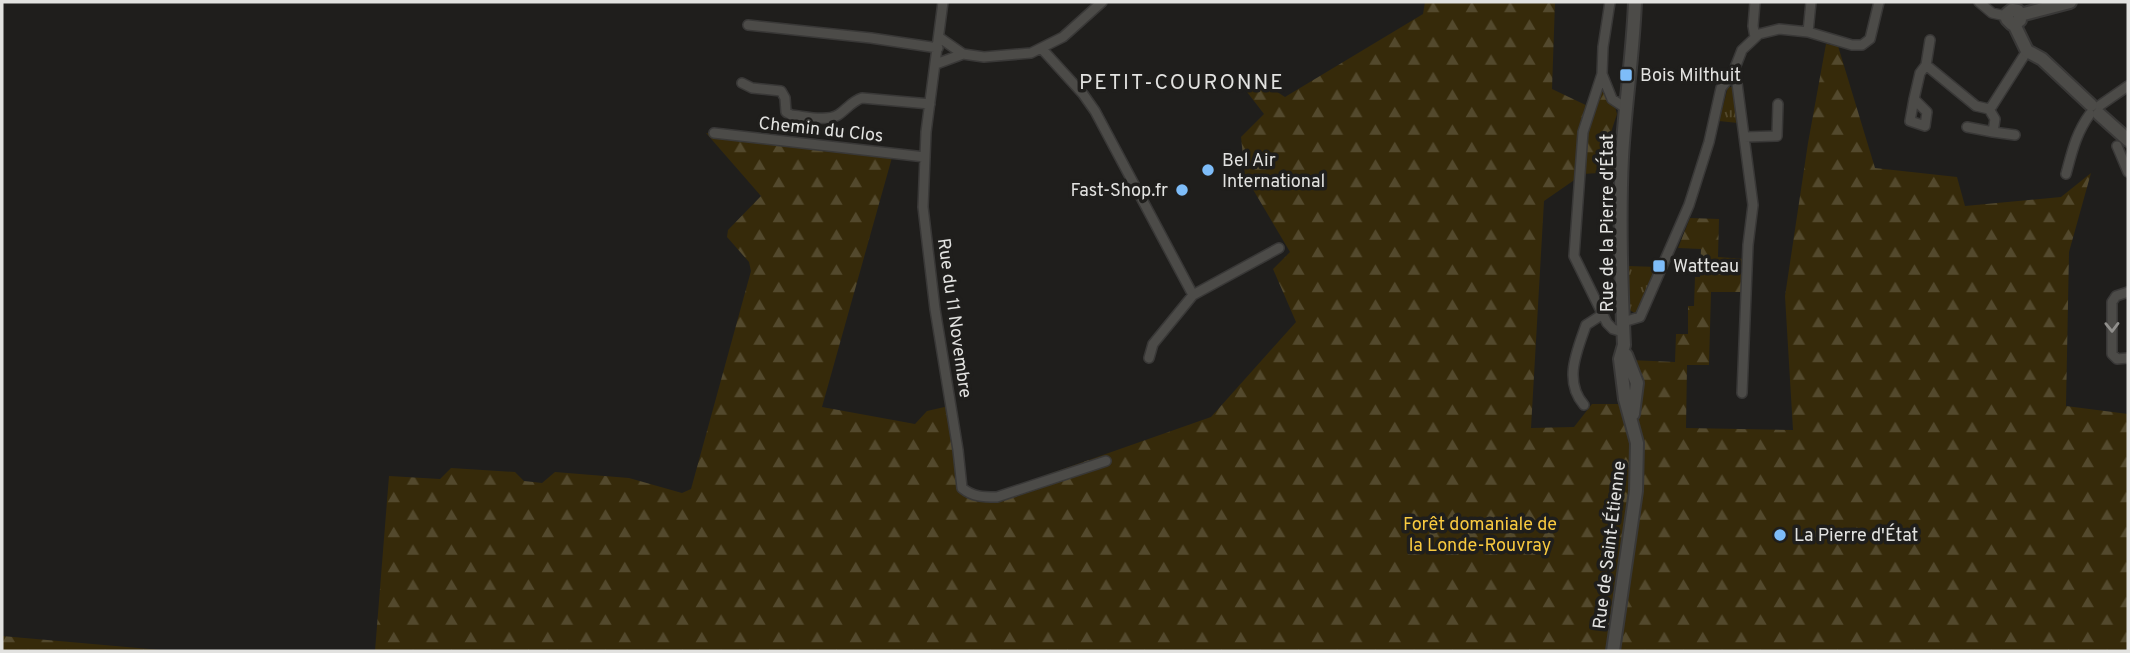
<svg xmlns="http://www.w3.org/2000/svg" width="2130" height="653" font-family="Overpass,sans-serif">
	<defs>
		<pattern id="grass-tufts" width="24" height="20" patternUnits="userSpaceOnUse" patternTransform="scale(1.75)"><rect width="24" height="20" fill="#362a0a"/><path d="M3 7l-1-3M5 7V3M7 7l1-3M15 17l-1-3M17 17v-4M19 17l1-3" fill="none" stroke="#53492d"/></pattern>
		<pattern id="forest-firs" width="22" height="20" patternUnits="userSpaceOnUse" patternTransform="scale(1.75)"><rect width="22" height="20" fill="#362a0a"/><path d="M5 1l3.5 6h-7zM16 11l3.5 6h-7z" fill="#53492d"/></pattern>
	</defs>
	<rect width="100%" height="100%" fill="#1f1e1c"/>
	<path fill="url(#grass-tufts)" d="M1728,87H1732L1734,90L1738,123L1719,121Z
		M1628,266L1658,267L1638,311L1635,313L1629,310Z"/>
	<path fill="url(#forest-firs)" d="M1425,2H1555L1552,89L1592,108L1601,87L1610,90L1617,114L1611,132L1614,172L1583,174L1544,201L1531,428L1574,427L1592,404H1618L1638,426L1630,360L1675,362L1676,334H1688V306H1694L1695,277H1700L1701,249L1678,248L1690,218L1719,219L1718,257L1745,259L1743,292H1711L1709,365H1687L1686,428L1793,430L1785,296L1808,143L1826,44L1838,46L1875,168L1957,177L1965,206L2061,197L2091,173L2069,252L2066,406L2128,414V651H375L389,476L440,479L451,468L515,472L524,481L542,483L555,472L629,478L682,493L691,489L751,271L749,262L727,237L728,230L761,196L706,133L893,154L822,407L915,424L927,411L949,406L960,485L986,496L1211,417L1296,322L1273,269L1290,252L1245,176L1241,137L1264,114L1237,79L1248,73L1285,97L1423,14Z
		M2,636L172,651H2Z"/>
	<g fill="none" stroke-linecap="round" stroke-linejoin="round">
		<defs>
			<path id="street" d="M943,2L926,132L923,207L935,309L958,450L962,488C973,497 983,497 997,497L1106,461
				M1610,2L1603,47L1602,74L1612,99L1627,109
				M1755,2L1753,26L1755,37
				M1979,2L1992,13L2006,16
				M748,25L871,38L938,48
				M1808,32L1811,2
				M940,38L963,54L984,57L1031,53L1063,37L1102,2
				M1042,49L1083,94L1095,111L1193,295
				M936,64L963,54
				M1926,65L1976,106L1989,109L1992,106L2027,51
				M1735,68L1753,205L1748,245L1742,393
				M1602,74L1583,132L1574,256L1607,323L1613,329L1623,332
				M742,83L752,88L781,91L785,98L786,112L791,115C804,116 826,122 838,115C847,109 852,101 862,98L930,104
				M1914,99L1910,121L1925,126L1927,112L1914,99L1920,73L1926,65L1930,40
				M2099,106L2128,86
				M1989,109L1995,119L1993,132L2015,135
				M1967,127L1993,132
				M714,133L925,157
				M1744,137L1777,136L1778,104
				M2117,146L2128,172
				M2066,174C2072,152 2076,133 2090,114
				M2128,292L2116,296L2112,302V354L2117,359L2128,358
				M1623,322L1640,317L1689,205L1709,142L1721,88L1733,73L1742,50L1759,34L1779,29L1808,32L1852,45H1862L1870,39L1879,2
				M1149,358L1153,344L1193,295L1279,248
				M1584,405C1563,381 1577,351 1586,325L1603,314"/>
			<path id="secondary" d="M2020,15V20L2016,23L2012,24L2007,19V14L2012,10L2018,11L2020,15L2070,2
				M2014,24L2027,51L2042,59L2091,105
				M2099,114L2128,140
				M1626,355L1637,383L1633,414
				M1613,651L1636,491L1637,443L1625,399L1620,359L1624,345C1621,283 1619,219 1622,157C1625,105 1633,54 1635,2"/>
		</defs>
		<use href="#street" stroke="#393837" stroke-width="12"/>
		<use href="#secondary" stroke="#393837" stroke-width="16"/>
		<use href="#street" stroke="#4c4b48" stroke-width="9"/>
		<use href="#secondary" stroke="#4c4b48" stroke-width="12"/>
	</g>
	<defs><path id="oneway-chevron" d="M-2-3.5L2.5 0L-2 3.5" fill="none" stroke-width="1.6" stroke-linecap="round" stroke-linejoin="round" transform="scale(1.75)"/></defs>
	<use stroke="#908f8c" href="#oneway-chevron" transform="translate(2112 327) rotate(89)"/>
	<g fill="#7ebdf9" stroke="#1f1e1c" stroke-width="2.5">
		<rect x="1619" y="68" width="14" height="14" rx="3.5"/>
		<circle cx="1208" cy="170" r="7"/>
		<circle cx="1182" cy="190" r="7"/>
		<rect x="1652" y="259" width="14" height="14" rx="3.5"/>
		<circle cx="1780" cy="535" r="7"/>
	</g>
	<g text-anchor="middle" stroke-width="7" stroke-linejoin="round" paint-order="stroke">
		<g font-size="18" fill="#e2e2e0" stroke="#1f1e1c" text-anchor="start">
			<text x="1640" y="81">Bois Milthuit</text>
			<text x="1222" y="166">Bel Air<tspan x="1222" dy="21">International</tspan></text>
			<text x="1168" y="196" text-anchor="end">Fast-Shop.fr</text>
			<text x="1673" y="272">Watteau</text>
			<text x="1794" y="541">La Pierre d'État</text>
		</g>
		<g font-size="18" fill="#e2e2e0" stroke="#1f1e1c">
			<text transform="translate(821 129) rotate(6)" y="6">Chemin du Clos</text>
			<text transform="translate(1607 223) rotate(-90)" y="6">Rue de la Pierre d'État</text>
			<text transform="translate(955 318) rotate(82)" y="6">Rue du 11 Novembre</text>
			<text transform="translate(1609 545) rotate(-83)" y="6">Rue de Saint-Étienne</text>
		</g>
		<g font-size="18" fill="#f8c93f" stroke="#1f1e1c">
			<text x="1480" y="530">Forêt domaniale de<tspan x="1480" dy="21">la Londe-Rouvray</tspan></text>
		</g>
		<g font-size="21" letter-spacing="2" fill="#e2e2e0" stroke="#1f1e1c">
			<text x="1182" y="89">PETIT-COURONNE</text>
		</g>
	</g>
	<rect width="2130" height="653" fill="none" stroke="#e2e2e0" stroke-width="7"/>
</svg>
